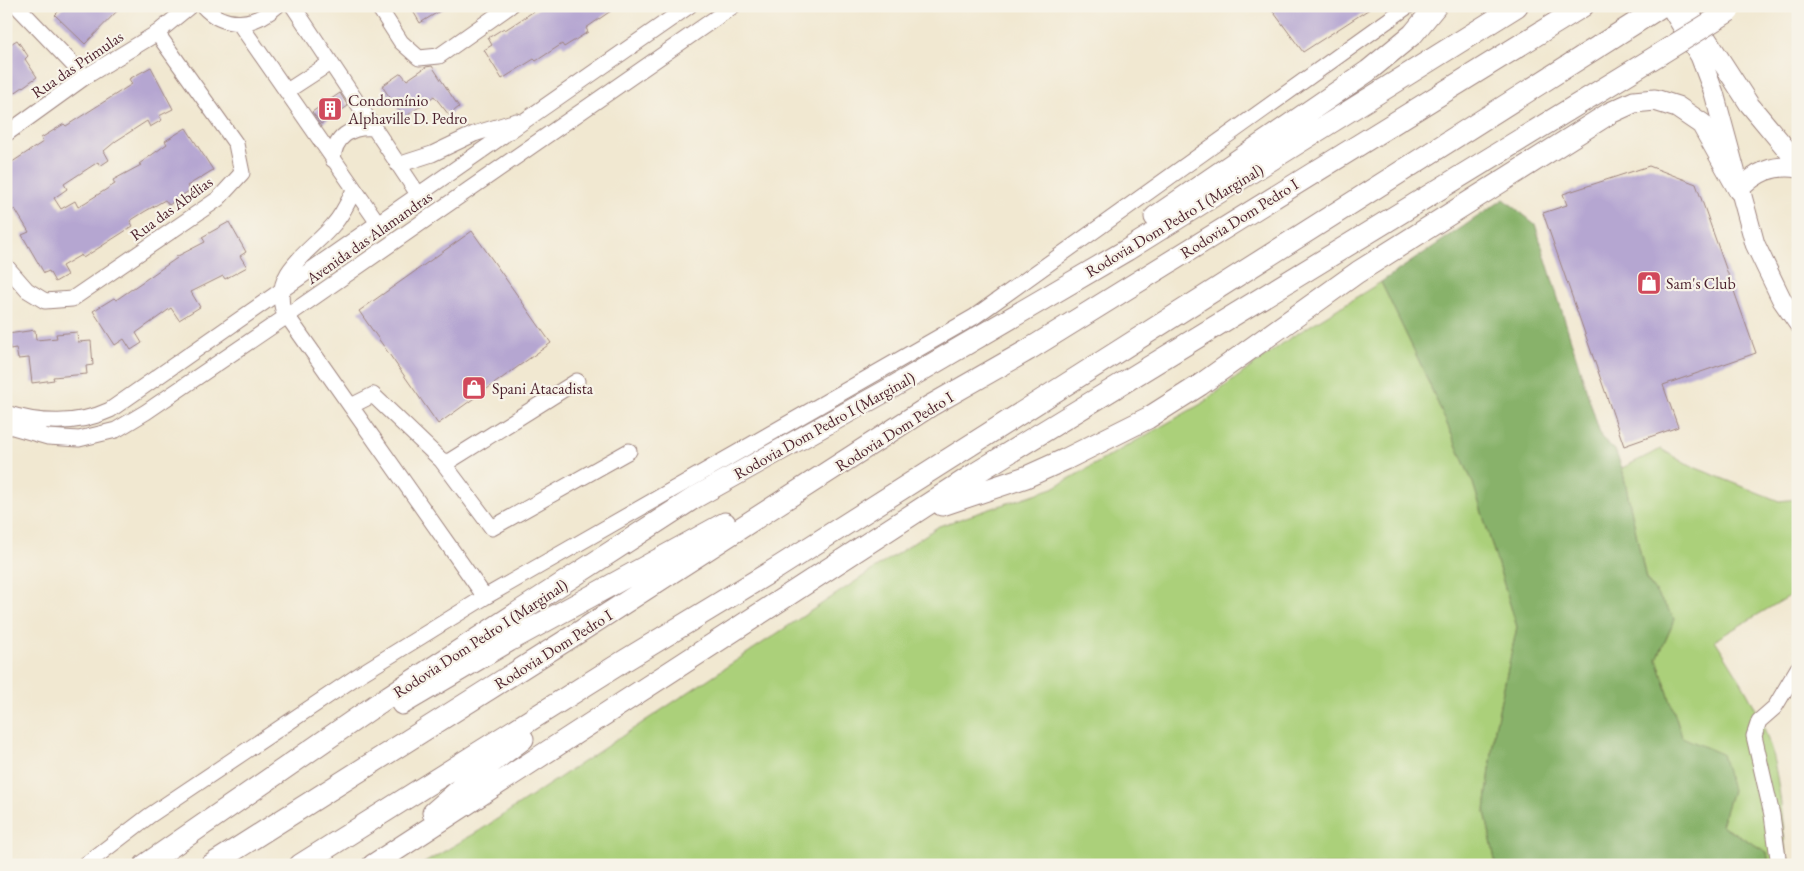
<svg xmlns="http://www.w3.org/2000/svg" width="1804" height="871" font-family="'EB Garamond',serif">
	<rect width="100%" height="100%" fill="#f7f3e8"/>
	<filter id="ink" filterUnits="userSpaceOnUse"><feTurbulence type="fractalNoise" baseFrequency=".02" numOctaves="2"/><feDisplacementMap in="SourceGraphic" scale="10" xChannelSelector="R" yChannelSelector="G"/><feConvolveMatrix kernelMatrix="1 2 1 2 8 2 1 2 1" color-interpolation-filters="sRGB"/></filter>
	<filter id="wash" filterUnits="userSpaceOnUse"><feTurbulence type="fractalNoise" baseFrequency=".0096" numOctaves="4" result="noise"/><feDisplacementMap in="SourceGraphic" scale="20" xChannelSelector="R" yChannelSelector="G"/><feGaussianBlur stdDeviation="1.12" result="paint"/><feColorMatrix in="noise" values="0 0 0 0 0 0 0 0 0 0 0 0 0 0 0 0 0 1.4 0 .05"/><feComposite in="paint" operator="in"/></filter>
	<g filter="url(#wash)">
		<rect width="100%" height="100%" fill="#f1e8d1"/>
		<path fill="#abd07a" stroke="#7a7852" d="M1381,282L1421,365L1473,483L1517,627L1495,728L1485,811L1496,865H421L479,831L939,526L1053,488L1201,404L1290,338Z
			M1661,449L1686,464L1779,501L1798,499V591L1715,640C1733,668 1752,697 1764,728C1780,771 1783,819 1786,865H1769L1767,852L1721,825L1732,790L1682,737L1657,659L1675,619L1646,579L1622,468Z"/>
		<path fill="#88b26a" stroke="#69684a" d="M1504,199L1535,224L1601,437L1615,450L1622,468L1646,579L1675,619L1657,659L1682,737L1722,754L1732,790L1721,825L1767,852L1769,865H1496L1485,811L1495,728L1517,627L1473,483L1421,365L1381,282Z"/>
		<g id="blocks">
			<path fill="#b5a6d1" d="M64,6H122L85,44L55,15Z
				M410,6H448L420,23Z
				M542,6H618L586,28L588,32L564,47L562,44L536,61L534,59L502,79L484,50L492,45L488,38L504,28L505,30Z
				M1269,6H1374L1303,52Z
				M17,40L28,56L25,59L37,77L13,94L6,83V47Z
				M432,66L459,107L449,115L434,96L404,118L382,86L401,73L407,80L426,67Z
				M151,67L173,109L159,116L162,120L150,127L147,121L116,141L104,151L109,160L100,166L98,162L64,184L67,189L54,198L61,209L75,201L78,207L115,184L113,180L141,165L139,164L167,144L165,141L186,128L213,170L187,186L190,190L169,205L165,200L144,212L130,221L133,226L83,258L81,255L62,266L67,275L55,282L49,271L44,273L22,235L29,232L15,209L6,214V166L43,142L41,138L64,124L66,126L132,84L129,79Z
				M340,93L348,106L321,124L312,112Z
				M1649,166L1696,184L1756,353L1663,385L1678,427L1624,446L1543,213L1567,205L1563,194Z
				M229,222L246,252L240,256L247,267L225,279L223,276L191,292L200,307L179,320L171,308L136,333L142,343L131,350L124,339L115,345L93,311L114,298L116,300L177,258L176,257L205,242L202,237Z
				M472,231L551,343L438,424L359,311Z
				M35,330L36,340L57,338L56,334L77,332L78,342L91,341L93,365L86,366L87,374L53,377L54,380L32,383L29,358L18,359L16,348L10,349L8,334Z"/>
		</g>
	</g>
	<g filter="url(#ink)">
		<use href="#blocks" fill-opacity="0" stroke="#9e847e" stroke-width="1"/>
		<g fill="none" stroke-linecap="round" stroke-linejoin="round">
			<defs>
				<path id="minor" d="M17,6L85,77
					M203,6C225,30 255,26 277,6
					M293,6L418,194
					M378,6L401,42L419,58L439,56L510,6
					M239,23L378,223
					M287,91L330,63
					M6,134L85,77L157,33L190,6
					M333,160C334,137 351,126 373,128
					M398,165L432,154L474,134L516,121
					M354,190C348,202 343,214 334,224C312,251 272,270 283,310L485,597
					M6,266L27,290L45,301L72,299L218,199L242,173L236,144L157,33
					M351,406L373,395L441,460L492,528L629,451
					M6,413C39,424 78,425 110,410L689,6
					M6,425L48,437L79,439L116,430L146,412L287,316L733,6
					M441,460L448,462L577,381
					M85,865L149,816L362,673L485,597L974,317L1408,6
					M1779,865L1772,815L1754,736L1759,721L1775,707L1798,668"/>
				<path id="major" d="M1670,6L1700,56L1714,93L1755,244L1782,300L1798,323
					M1692,16L1749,104L1798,163
					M1739,190C1756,172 1773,164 1798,168"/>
				<path id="highway" d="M1155,217L1368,71L1413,34L1436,6
					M942,505L1026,477L1066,459L1148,418L1200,385L1358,272L1610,113L1634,102L1655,100L1677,107L1702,124L1739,190
					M402,704L509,641L725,523
					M433,813L482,770L523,739
					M145,865L389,696L694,498L893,387L1127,250L1517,6
					M211,865L584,629L930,406L1028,350L1583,6
					M300,865L624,661L777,568L1662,6
					M373,865L976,473L1660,54"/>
			</defs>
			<use href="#minor" stroke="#9e847e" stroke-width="17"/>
			<use href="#major" stroke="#9e847e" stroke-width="21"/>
			<use href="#highway" stroke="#9e847e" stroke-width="23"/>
			<use href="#minor" stroke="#fff" stroke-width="15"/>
			<use href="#major" stroke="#fff" stroke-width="19"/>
			<use href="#highway" stroke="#fff" stroke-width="21"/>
			<defs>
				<path id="highway-bridge" d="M1660,54L1729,11"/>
			</defs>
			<use href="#highway-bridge" stroke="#9e847e" stroke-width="23" stroke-linecap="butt"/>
			<use href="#highway-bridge" stroke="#fff" stroke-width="21"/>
		</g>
	</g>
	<defs>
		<symbol id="building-square" viewBox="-11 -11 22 22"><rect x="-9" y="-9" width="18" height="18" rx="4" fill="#d1495b" stroke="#f7f3e8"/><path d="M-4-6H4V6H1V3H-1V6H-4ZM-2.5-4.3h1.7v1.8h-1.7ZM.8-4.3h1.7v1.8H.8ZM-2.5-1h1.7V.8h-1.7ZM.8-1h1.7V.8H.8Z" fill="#fff"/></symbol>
		<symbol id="shop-square" viewBox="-11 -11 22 22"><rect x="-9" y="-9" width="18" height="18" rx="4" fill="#d1495b" stroke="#f7f3e8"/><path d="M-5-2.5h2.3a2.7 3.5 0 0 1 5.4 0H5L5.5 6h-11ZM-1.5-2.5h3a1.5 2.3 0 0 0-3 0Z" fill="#fff"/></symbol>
	</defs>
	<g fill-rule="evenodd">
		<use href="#building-square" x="316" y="95" width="28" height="28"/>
		<use href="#shop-square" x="1635" y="269" width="28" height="28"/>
		<use href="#shop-square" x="460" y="374" width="28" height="28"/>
	</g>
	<g text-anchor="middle" stroke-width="4.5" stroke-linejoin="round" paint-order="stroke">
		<g font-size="16" fill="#4a1f2b" stroke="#f7f3e8">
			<text transform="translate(77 64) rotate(-34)" y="6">Rua das Primulas</text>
			<text transform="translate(171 208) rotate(-36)" y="6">Rua das Abélias</text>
			<text transform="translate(1239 218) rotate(-32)" y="6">Rodovia Dom Pedro I</text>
			<text transform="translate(1174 220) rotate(-31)" y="6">Rodovia Dom Pedro I (Marginal)</text>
			<text transform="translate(369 237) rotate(-35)" y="6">Avenida das Alamandras</text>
			<text transform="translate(824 425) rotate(-29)" y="6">Rodovia Dom Pedro I (Marginal)</text>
			<text transform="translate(894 431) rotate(-32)" y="6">Rodovia Dom Pedro I</text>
			<text transform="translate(480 638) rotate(-33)" y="6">Rodovia Dom Pedro I (Marginal)</text>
			<text transform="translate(553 649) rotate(-32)" y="6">Rodovia Dom Pedro I</text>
		</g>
		<g font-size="16" fill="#4a1f2b" stroke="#f7f3e8" text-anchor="start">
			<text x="348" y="106">Condomínio<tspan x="348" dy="18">Alphaville D. Pedro</tspan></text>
			<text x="1666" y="289">Sam's Club</text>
			<text x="492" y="394">Spani Atacadista</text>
		</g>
	</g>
	<rect width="1804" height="871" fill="none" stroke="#f7f3e8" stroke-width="25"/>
</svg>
